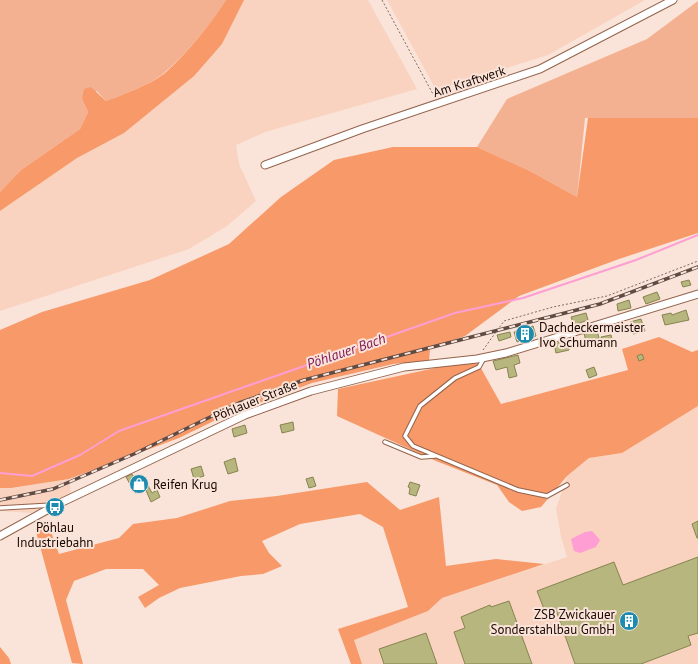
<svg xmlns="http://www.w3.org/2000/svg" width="698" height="664" font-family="'PT Sans',sans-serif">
	<rect width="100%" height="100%" fill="#fae3d8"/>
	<path fill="#f9d3c0" d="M244,0H368L417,89L265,132L236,145L239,164L256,201L227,226L189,249L0,311V211L77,158L124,133L222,44Z
		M387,0H645L548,55L436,90Z
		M698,406V664H362L353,640L428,611L442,598L567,557L561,536L556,509L567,476L589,458L622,453Z
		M69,479L71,493L31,513L0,511V488H11Z"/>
	<path fill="#f3b191" d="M0,0H226C209,26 188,52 164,73C152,84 122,95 106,101L97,91L82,99L88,112L80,129L21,170L0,192Z
		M698,1V118H585L577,197L530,171L477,147L507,99L647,39Z"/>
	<path fill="#f79969" d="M226,0H244L222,44L194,76L124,133L77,158L0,211V192L21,170L80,129L88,112L82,99L84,89L91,87L106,101C122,95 152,84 165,73C188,52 209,26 226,0Z
		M588,118H698V233L619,259L519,296L465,336L430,349L429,361L393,364L312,383L220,418L179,438L69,479L11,488H0V330L42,312L150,280L229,244L281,197L334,160L393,147H477L530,171L577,197Z
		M659,337L692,352L698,350V406L622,453L589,458L567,476L541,507L522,511L509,502L497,485L436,461L337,416L338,389L449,365L478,363L501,404L628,370L622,349Z
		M367,482L400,510L439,497L446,566L496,559L544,564L442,598L428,611L354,640L362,664H351L338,629L408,607L383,527L360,514L300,524L262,541L269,553L282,566L263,574L241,576L180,588L159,598L145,608L138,597L159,585L143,569H106L74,581L66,600L83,664L72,663L35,528L48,523L59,554L119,538L133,524L177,518L230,501L277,496Z
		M0,647L9,658L11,664H0Z"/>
	<path fill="#fe9ed2" d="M592,531L600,540L596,547L580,553L574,551L571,539L585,532Z"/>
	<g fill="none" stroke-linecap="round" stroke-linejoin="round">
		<path stroke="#fe9ed2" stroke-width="2" d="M0,473L32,476L80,455L119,431L455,313L523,298L636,260L698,235"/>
	</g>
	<path fill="#b7b67f" stroke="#86844f" d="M689,280L691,285L683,287L681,282Z
		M657,292L660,299L646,304L643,297Z
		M629,300L631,308L618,311L617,304Z
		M686,310L689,320L665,325L662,315L671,313L672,315Z
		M586,313L588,320L574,325L571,317Z
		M641,319L645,331L633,334L630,322Z
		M533,326L536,336L517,342L514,332Z
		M597,330L600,342L587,344L584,334Z
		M510,332L511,337L499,341L497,335Z
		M611,335L613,343L603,346L601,337Z
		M567,340L569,350L556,353L554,344Z
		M642,354L644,359L639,361L637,356Z
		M518,355L520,363L514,365L517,376L509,378L507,367L496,370L493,361Z
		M594,367L597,375L589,378L586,370Z
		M293,422L294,430L282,433L280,425Z
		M245,425L247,433L234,437L232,429Z
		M235,458L238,471L228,474L224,462Z
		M201,466L204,476L194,479L191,469Z
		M132,474L137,482L144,478L152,493L157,490L160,497L151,502L145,488L135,493L126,477Z
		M313,477L316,486L309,488L306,479Z
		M410,482L420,485L416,496L409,494L410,488L408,487Z
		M698,521V538H697L692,524Z
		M698,557V633L688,636L691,645L641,664H575L556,610L546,614L537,591L614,562L623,585Z
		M509,601L532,664H465L454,632L465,628L461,617L490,605L491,607Z
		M426,633L437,664H384L379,649Z"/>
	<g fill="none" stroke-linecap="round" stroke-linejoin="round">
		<defs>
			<path id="lane" d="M484,358L479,367L455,378L420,406L405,436L413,446L518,490L547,496L567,485
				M385,442L421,457L435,456
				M0,508L53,505"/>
			<path id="street" d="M265,165L362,129L540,69L673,0
				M0,536L56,505L245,415L311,391L404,367L477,359L506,353L698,294"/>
		</defs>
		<use href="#lane" stroke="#94634b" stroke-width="5.5"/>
		<use href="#street" stroke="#94634b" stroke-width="9"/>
		<path stroke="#7e6a62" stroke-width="1" stroke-dasharray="2 2" stroke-linecap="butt" d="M382,0L434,96
			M483,350L504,321L553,307L607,296L698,261"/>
		<use href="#lane" stroke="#fff" stroke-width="3.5"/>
		<use href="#street" stroke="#fff" stroke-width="7"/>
		<defs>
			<path id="rail" d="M0,500L53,489L134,454L239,403L304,380L600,304L698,267"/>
		</defs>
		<use href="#rail" stroke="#5e4b44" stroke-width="3.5"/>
		<use href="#rail" stroke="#fae3d8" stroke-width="2" stroke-dasharray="6" stroke-linecap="butt"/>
	</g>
	<defs>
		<symbol id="building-disc" viewBox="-11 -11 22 22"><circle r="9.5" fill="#1b8bb0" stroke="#fae3d8"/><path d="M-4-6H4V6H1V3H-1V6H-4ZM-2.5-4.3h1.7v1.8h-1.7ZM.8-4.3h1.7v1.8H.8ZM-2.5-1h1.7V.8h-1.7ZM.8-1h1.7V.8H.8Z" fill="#fff"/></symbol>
		<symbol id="shop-disc" viewBox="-11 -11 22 22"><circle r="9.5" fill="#1b8bb0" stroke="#fae3d8"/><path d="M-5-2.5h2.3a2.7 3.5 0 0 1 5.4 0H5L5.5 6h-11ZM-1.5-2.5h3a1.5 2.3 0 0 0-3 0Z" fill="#fff"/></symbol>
		<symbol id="bus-disc" viewBox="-11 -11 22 22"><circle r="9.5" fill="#1b8bb0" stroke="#fae3d8"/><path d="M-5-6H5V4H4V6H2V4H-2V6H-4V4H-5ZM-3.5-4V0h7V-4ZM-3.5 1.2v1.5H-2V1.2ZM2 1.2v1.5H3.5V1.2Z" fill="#fff"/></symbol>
	</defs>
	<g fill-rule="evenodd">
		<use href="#building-disc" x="514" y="323" width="22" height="22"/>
		<use href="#shop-disc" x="128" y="473" width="22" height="22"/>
		<use href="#bus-disc" x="44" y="496" width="22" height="22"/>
		<use href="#building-disc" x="618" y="610" width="22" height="22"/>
	</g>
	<g text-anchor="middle" stroke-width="4" stroke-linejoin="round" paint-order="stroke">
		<g font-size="13" fill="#180701" stroke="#fae3d8">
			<text transform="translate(469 81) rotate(-18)" y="5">Am Kraftwerk</text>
			<text transform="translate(255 400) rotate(-22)" y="5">Pöhlauer Straße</text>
		</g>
		<g font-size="13" fill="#180701" stroke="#fae3d8" text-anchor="start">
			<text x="539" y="332">Dachdeckermeister<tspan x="539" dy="15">Ivo Schumann</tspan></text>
			<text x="153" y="489">Reifen Krug</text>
			<text x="55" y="532" text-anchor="middle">Pöhlau<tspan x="55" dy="15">Industriebahn</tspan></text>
			<text x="615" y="619" text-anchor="end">ZSB Zwickauer<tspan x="615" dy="15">Sonderstahlbau GmbH</tspan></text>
		</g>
		<g font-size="14" font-style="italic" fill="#82195c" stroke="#fae3d8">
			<text transform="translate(346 351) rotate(-19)" y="5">Pöhlauer Bach</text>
		</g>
	</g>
</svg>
